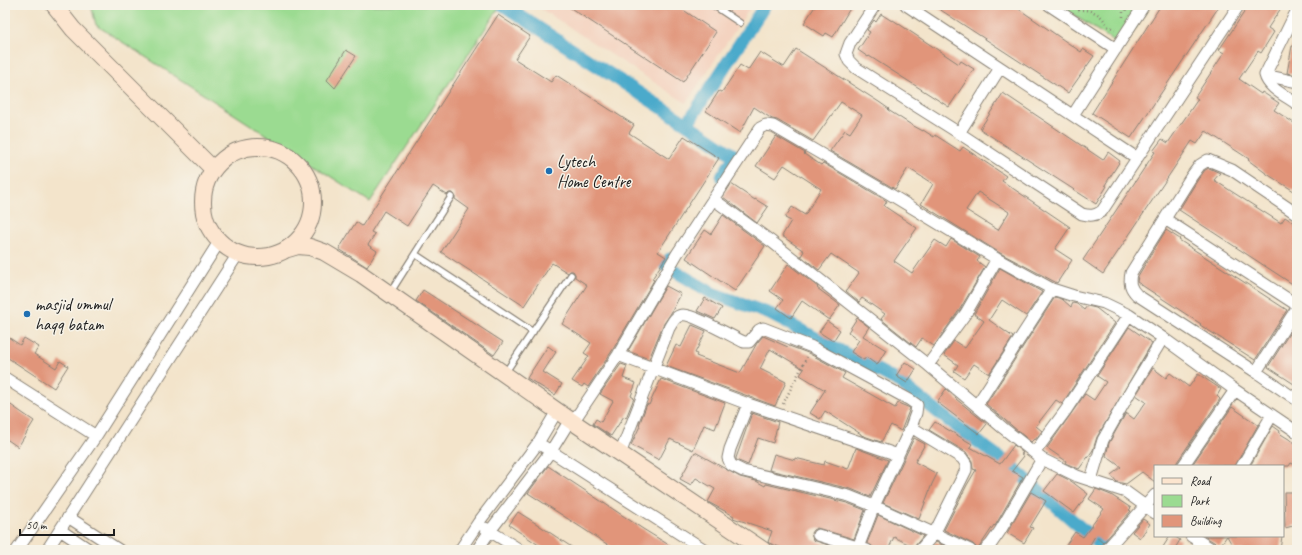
<svg xmlns="http://www.w3.org/2000/svg" width="1302" height="555" font-family="Caveat,sans-serif">
	<rect width="100%" height="100%" fill="#f7f3e8"/>
	<filter id="ink" filterUnits="userSpaceOnUse"><feTurbulence type="fractalNoise" baseFrequency=".025" numOctaves="2"/><feDisplacementMap in="SourceGraphic" scale="8" xChannelSelector="R" yChannelSelector="G"/><feConvolveMatrix kernelMatrix="1 2 1 2 8 2 1 2 1" color-interpolation-filters="sRGB"/></filter>
	<filter id="wash" filterUnits="userSpaceOnUse"><feTurbulence type="fractalNoise" baseFrequency=".012" numOctaves="4" result="noise"/><feDisplacementMap in="SourceGraphic" scale="16" xChannelSelector="R" yChannelSelector="G"/><feGaussianBlur stdDeviation="0.9" result="paint"/><feColorMatrix in="noise" values="0 0 0 0 0 0 0 0 0 0 0 0 0 0 0 0 0 1.4 0 .05"/><feComposite in="paint" operator="in"/></filter>
	<g filter="url(#wash)">
		<rect width="100%" height="100%" fill="#f3e4cb"/>
		<path fill="#f4d3c0" d="M535,5H752L686,103Z"/>
		<path fill="#9bdb91" stroke="#5c7c56" d="M91,5H501L370,202L96,25Z
			M1058,5H1150L1123,47Z"/>
		<g fill="none" stroke-linecap="round" stroke-linejoin="round">
			<path stroke="#4caacb" stroke-width="13" d="M503,5L687,124L765,5
				M687,124L735,156L722,177
				M670,259L666,266L712,293L770,314L898,381L949,421L1010,465L1106,550"/>
		</g>
		<g id="blocks">
			<path fill="#e1957a" fill-rule="evenodd" d="M566,5H676L716,32L683,82Z
				M816,5H852L833,37L826,33L824,36L804,23Z
				M933,5H1013L1081,52L1083,49L1094,56L1068,93Z
				M1161,5H1220L1131,138L1092,113Z
				M1249,5H1283L1268,28L1274,32L1261,53L1258,51L1239,79L1261,94L1262,92L1279,103L1274,110L1297,125V193L1267,174L1248,160L1249,159L1206,131L1197,144L1192,141L1103,274L1083,260L1155,152L1153,151L1162,139L1168,143L1198,99L1195,97L1224,53L1219,50Z
				M881,14L892,21L893,20L959,64L961,61L974,69L949,107L869,56L868,57L858,50L870,32L867,30L874,20L876,22Z
				M498,15L530,36L515,59L551,82L556,75L634,125L629,133L669,159L684,136L719,158L658,252L666,257L652,279L654,280L612,351L588,387L584,384L582,387L572,381L589,356L584,353L591,343L562,324L587,285L575,277V274L573,271H570L568,273L552,263L524,306L441,252L469,209L455,199V195L453,193H449L447,195L433,186L407,226L384,211L371,232L375,234L368,245L377,251L367,267L339,249L356,222L362,226Z
				M1292,46H1297V75L1287,73Z
				M796,49L879,102L889,109L888,110L910,124L923,131V130L934,137L935,135L960,151L963,147L1006,176L1002,181L1070,227L1055,249L1072,260L1057,283L1000,253L921,204L933,184L908,168L895,189L830,151L845,130L850,133L862,115L841,102L813,141L777,120L772,119L754,107L740,133L706,111L719,91L722,92L740,65L748,70L760,52L784,67ZM978,192L1009,212L998,230L966,210Z
				M346,50L356,56L335,88L327,80Z
				M1003,93L1103,160L1108,152L1120,161L1105,185L1107,186L1096,204L980,129Z
				M776,136L805,153L804,154L821,165L823,163L887,201L884,206L917,228L894,261L912,273L935,240L946,247L951,239L980,257L977,261L985,267L960,309L934,346L922,338L916,347L881,319L885,314L862,298L859,302L846,291L859,273L831,254L819,270L801,256L804,251L782,236L791,221L785,218L792,207L805,215L821,189L784,165L775,178L756,166Z
				M1209,168L1220,173L1214,180L1234,193L1281,223L1285,217L1297,225V287L1179,210L1197,181L1205,170Z
				M731,184L755,200V199L768,207L757,223L723,197Z
				M723,215L765,246L735,291L686,258L705,230L711,234Z
				M1166,230L1180,239L1179,240L1287,310L1255,360L1200,325L1201,324L1137,282L1138,276Z
				M788,264L818,287L817,288L840,305L829,320L802,301L791,318L777,308L783,300L770,291Z
				M1000,268L1042,292L1026,316L1002,300L989,320L1013,337L989,374L974,364L964,378L954,371L958,365L944,355L954,341L965,348L984,321L974,314Z
				M666,286L681,294L671,313L663,325L649,359L628,351Z
				M423,290L503,342L494,355L416,301Z
				M1055,297L1062,299L1071,307L1073,303L1077,304L1084,310L1087,306L1096,308L1115,323L1062,404L1056,400L1036,426L1042,431L1035,440L1034,439L1031,442L986,404Z
				M705,298L722,308L715,319L697,311Z
				M857,318L869,327L863,336L886,350L877,365L866,357L864,360L851,352L859,340L848,332Z
				M827,321L840,330L833,341L819,332Z
				M1297,321V386L1268,367Z
				M692,325L706,331L695,353L697,354L696,356L740,373L757,343L763,336L788,347L789,346L808,353L845,373L842,378L895,408L898,403L910,408L901,431L891,425L881,442L861,435V434L825,411L820,419L810,413L825,390L800,375L804,369L770,349L760,369L786,382L775,406L666,366L676,345L681,347Z
				M1129,327L1152,343L1097,437L1093,450L1079,469L1065,463L1066,461L1047,448L1085,394L1094,400L1106,382L1097,376Z
				M5,335L20,345L24,338L39,347L34,354L56,368L60,361L68,366L54,388L5,356Z
				M548,346L556,352L543,372L562,384L555,395L527,378Z
				M905,362L916,369L907,383L896,376Z
				M621,364L627,366L623,378L636,383L631,396L634,398L626,418L624,416L611,436L593,424L596,419L601,422L613,401L600,394Z
				M1153,368L1166,378L1170,373L1189,387L1198,374L1221,389L1217,396L1220,399L1177,462L1176,466H1155V482L1142,472L1126,484L1117,482L1111,475L1121,467L1106,456L1109,443L1126,413L1134,419L1146,402L1136,395Z
				M661,379L725,403L715,429L704,425L693,450L670,439L659,460L631,445L640,426L639,425L647,404L649,405Z
				M946,389L956,398V399L987,424L979,434L937,402Z
				M5,401L34,421L18,447L5,438Z
				M1232,407L1258,425L1235,466L1192,465Z
				M752,413L778,422L773,443L758,438L748,465L736,460V458Z
				M935,422L972,444L970,447L1000,464L1014,445L1023,453L1021,454L1024,456L1012,471L1023,477L995,526L994,525L978,549L973,544L944,530L967,485L976,470L973,469L972,461L966,452L929,430Z
				M1273,426L1280,431L1279,433L1297,444V466L1291,463L1289,466H1250Z
				M914,438L925,444L915,462L937,474L932,484L919,519L883,503Z
				M856,448L888,460L870,497L851,489L769,470L774,454L795,460V458L824,465L825,461L848,469Z
				M695,452L740,477L756,481L765,486L766,484L847,503L865,510L854,539L817,528L813,530L811,533L813,540L843,550H787L769,543L768,542L772,531L733,518L734,516L708,502L715,489L696,478L691,485L680,479Z
				M548,466L643,529L677,550H616L528,493Z
				M1057,474L1071,481L1088,494L1074,513L1044,491Z
				M1096,489L1111,495L1131,508L1129,510L1131,511L1103,543L1095,536L1087,550H1074L1066,545L1075,532L1083,537L1104,509L1089,499Z
				M1031,492L1046,501L1030,527L1033,528L1024,543L1007,533Z
				M1284,492H1297V525L1285,528Z
				M518,512L537,524L576,550H546L509,525Z
				M878,515L923,536L914,547L894,537L888,550H874L872,546L867,543Z
				M1143,519L1150,524L1140,538L1132,532Z
				M1170,536H1174L1180,540L1174,550H1161Z
				M1204,536H1282L1280,550H1235L1227,536L1219,547L1217,544Z
				M936,542L953,550H929Z"/>
		</g>
	</g>
	<g filter="url(#ink)">
		<use href="#blocks" fill-opacity="0" stroke="#888074" stroke-width="1"/>
		<g fill="none" stroke-linecap="round" stroke-linejoin="round">
			<defs>
				<path id="lane" d="M713,5L740,23
					M415,254L533,332
					M390,293L451,197
					M505,373L571,275"/>
				<path id="street" d="M875,5L850,43L846,54L849,61L856,68L959,133L1082,214C1090,216 1095,216 1102,211L1239,5
					M906,5L1137,158
					M1049,5L1116,49
					M1265,75L1297,10
					M1265,75C1268,88 1286,96 1297,104
					M1265,75L1297,82
					M1073,115L1144,5
					M959,133L1000,68
					M713,199L772,242L928,365L1003,428L1042,459L1077,476L1126,492L1155,513
					M1297,214L1232,170L1208,160L1200,165L1191,177L1131,273C1129,283 1130,288 1137,295L1256,372L1297,400
					M1165,219L1297,305
					M618,355L748,404L898,455
					M928,365L966,313L997,259
					M1256,372L1297,308
					M5,378L96,436
					M748,404L730,449L728,458L731,465L743,471L849,496L874,506L970,550
					M977,405L1052,289
					M573,422L618,355L677,254L760,128L766,125L773,126L888,193L997,259L1052,289L1074,296L1104,303L1129,315L1163,338L1235,390L1297,432
					M911,427L962,458L966,464V470L934,534L920,550
					M538,443L705,550
					M1035,452L1066,410L1129,315
					M620,454L669,328C672,323 675,316 682,315C691,313 733,337 744,342H749L759,330L763,328L812,347L910,400L917,405L916,413L911,427L874,506L857,550
					M1183,466L1235,390
					M1242,466L1272,415
					M1091,480L1103,440L1129,394L1163,338
					M68,517L119,550
					M485,528L520,550
					M60,530L90,550
					M818,535L867,550
					M1191,536L1213,550
					M17,550L96,436L219,242
					M47,550L238,254
					M460,550L478,523L538,443L557,411
					M477,550L490,531L551,451L570,420
					M985,550L991,544L1000,531L1042,459
					M1106,550L1155,495"/>
				<path id="secondary" d="M54,5L73,29L213,169
					M203 202a55 55 0 1 1 110 0a55 55 0 1 1-110 0Z
					M288,249L298,246L310,247L324,252L361,274L573,422L763,550"/>
			</defs>
			<use href="#lane" stroke="#888074" stroke-width="8"/>
			<use href="#street" stroke="#888074" stroke-width="13"/>
			<use href="#secondary" stroke="#888074" stroke-width="18"/>
			<path stroke="#888074" stroke-width="2.5" stroke-dasharray="1 3" stroke-linecap="butt" d="M1078,10C1090,9 1102,13 1107,26L1115,29
				M1123,17V12L1129,7
				M783,404L807,357"/>
			<use href="#lane" stroke="#fff" stroke-width="5.5"/>
			<use href="#street" stroke="#fff" stroke-width="11"/>
			<use href="#secondary" stroke="#fce5cf" stroke-width="16"/>
		</g>
	</g>
	<g fill="#1f6fb2" stroke="#f7f3e8" stroke-width="1.5">
		<circle cx="549" cy="171" r="4"/>
		<circle cx="27" cy="314" r="4"/>
	</g>
	<g text-anchor="middle" stroke-width="3" stroke-linejoin="round" paint-order="stroke">
		<g font-size="17" fill="#1c1c1c" stroke="#f7f3e8" text-anchor="start">
			<text x="557" y="167">Lytech<tspan x="557" dy="20">Home Centre</tspan></text>
			<text x="35" y="310">masjid ummul<tspan x="35" dy="20">haqq batam</tspan></text>
		</g>
	</g>
	<rect width="1302" height="555" fill="none" stroke="#f7f3e8" stroke-width="20"/>
	<rect x="1154" y="465" width="130" height="72" fill="#f7f3e8" stroke="#9f9d96"/>
	<rect x="1162" y="478" width="20" height="6" fill="#fce5cf" stroke="#9f9d96"/>
	<text x="1190" y="485" font-size="12" fill="#1c1c1c">Road</text>
	<rect x="1162" y="495" width="20" height="12" fill="#9bdb91" stroke="#9f9d96"/>
	<text x="1190" y="505" font-size="12" fill="#1c1c1c">Park</text>
	<rect x="1162" y="515" width="20" height="12" fill="#e1957a" stroke="#9f9d96"/>
	<text x="1190" y="525" font-size="12" fill="#1c1c1c">Building</text>
	<path d="M20 529v6h94v-6" fill="none" stroke="#1c1c1c" stroke-width="2"/>
	<text x="26" y="529" font-size="12" fill="#1c1c1c" stroke="#f7f3e8" stroke-width="3" paint-order="stroke">50 m</text>
</svg>
